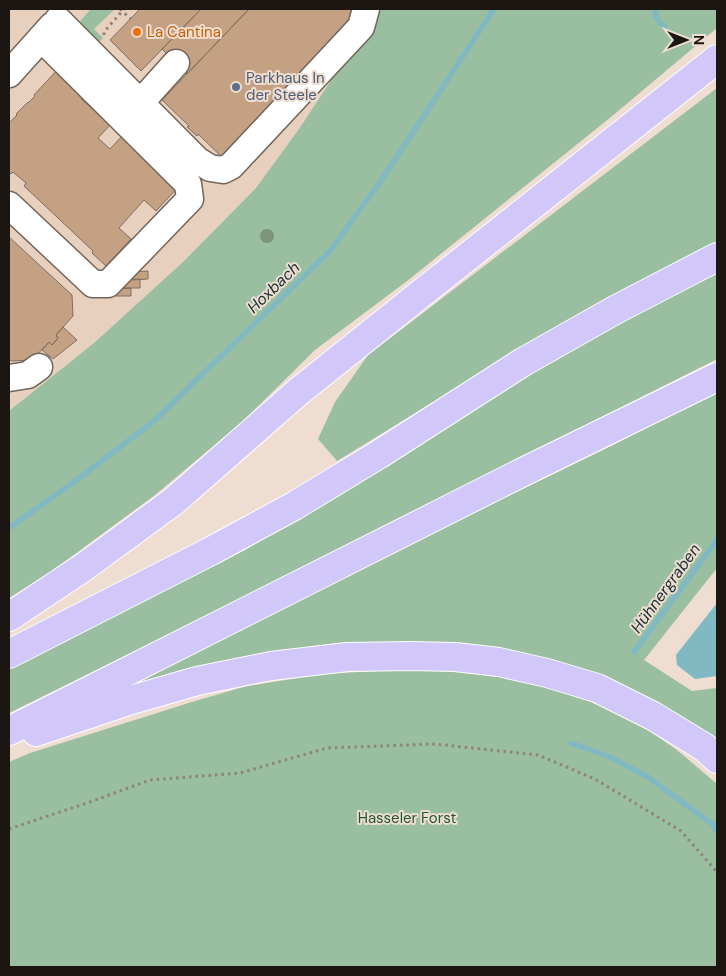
<svg xmlns="http://www.w3.org/2000/svg" width="726" height="976" font-family="'DM Sans',sans-serif">
	<rect width="100%" height="100%" fill="#eeddd0"/>
	<path fill="#e7d0be" d="M9,9H378L299,129L256,188L183,262L94,343L9,411Z"/>
	<path fill="#99bea0" d="M91,9H115L94,29L103,38L95,46L79,30L81,20Z
		M378,9H717V28L611,117L407,281L315,350L242,422L155,495L52,571L9,598V411L94,343L183,262L256,188L299,129Z
		M717,88V246L502,360L337,461L318,439L335,402L368,355Z
		M717,274V359L265,587L9,713V667L153,594L243,551L543,366L646,308Z
		M717,391V568L644,660L692,691L717,688V746L455,649L62,713L617,443Z
		M434,668L514,679L549,688L623,713L677,750L717,784V967H9V762L30,753L192,702L247,686L323,674Z"/>
	<path fill="#81b9c2" d="M717,603V676L695,679L677,665L676,655Z"/>
	<g fill="none" stroke-linecap="round" stroke-linejoin="round">
		<path stroke="#81b9c2" stroke-width="5.5" d="M656,9C654,18 659,22 666,28
			M9,528L74,482L153,422L330,251L383,178L494,9
			M634,652L717,540
			M571,743L610,757L648,777L712,824L717,831"/>
	</g>
	<path fill="#c5a183" stroke="#7c6e62" d="M140,9H201L141,71L110,40Z
		M201,9H249L187,74L162,49Z
		M249,9H355L360,13L226,161L198,134L197,136L187,127L189,126L162,100Z
		M60,67L87,92L81,99L94,110L96,108L112,123L98,138L110,149L124,134L181,184L156,211L144,200L119,228L131,239L106,266L92,253L93,251L24,186L26,183L13,172L11,174L9,172V123L17,115L16,114L28,102V103L35,96L34,95Z
		M9,237L72,295L73,316L56,335L58,338L52,345L49,342L32,360L11,361L9,359Z
		M148,271V279L132,280V272Z
		M140,279V288H124V280Z
		M131,288V296H116V289Z
		M63,327L77,340L53,359L42,350L49,342L52,345L58,338L56,335Z"/>
	<g fill="none" stroke-linecap="round" stroke-linejoin="round">
		<defs>
			<path id="minor" d="M58,20L197,160L210,168L223,170L231,166L361,27L366,9
				M9,74L52,26
				M141,102L176,63
				M9,205L93,284H108L190,199L188,184L41,38
				M9,378L28,375L39,367"/>
			<path id="highway" d="M9,617L84,567L174,501L298,392L423,292L717,59
				M9,654L211,551L294,506L378,455L523,362L615,310L717,257
				M9,731L521,473L717,377
				M36,732L131,700L197,681L271,666L347,657L411,656L455,657L499,662L547,673L597,688L653,716L704,747L717,759"/>
		</defs>
		<use href="#minor" stroke="#736559" stroke-width="29"/>
		<use href="#highway" stroke="#fff" stroke-width="30"/>
		<path stroke="#8f837a" stroke-width="3" stroke-dasharray="2.5 4" stroke-linecap="butt" d="M120,9L131,19
			M104,35V32L124,9
			M9,829L90,802L150,780L240,773L327,748L435,744L538,755L595,779L681,831L717,872"/>
		<use href="#minor" stroke="#fff" stroke-width="26"/>
		<use href="#highway" stroke="#d1c7f8" stroke-width="28"/>
	</g>
	<circle fill="#7c9478" cx="267" cy="236" r="7"/>
	<circle fill="#e8710a" stroke="#eeddd0" stroke-width="2" cx="137" cy="32" r="5"/>
	<circle fill="#5c6f8a" stroke="#eeddd0" stroke-width="2" cx="236" cy="87" r="5"/>
	<g text-anchor="middle" stroke-width="4" stroke-linejoin="round" paint-order="stroke">
		<g font-size="15" fill="#c56008" stroke="#eeddd0" text-anchor="start">
			<text x="147" y="37">La Cantina</text>
		</g>
		<g font-size="15" fill="#4e5e75" stroke="#eeddd0" text-anchor="start">
			<text x="246" y="83">Parkhaus In<tspan x="246" dy="17">der Steele</tspan></text>
		</g>
		<g font-size="15" fill="#1e5830" stroke="#eeddd0">
			<text x="407" y="823">Hasseler Forst</text>
		</g>
		<g font-size="16" font-style="italic" fill="#122f34" stroke="#eeddd0">
			<text transform="translate(273 287) rotate(-44)" y="6">Hoxbach</text>
			<text transform="translate(665 588) rotate(-54)" y="6">Hühnergraben</text>
		</g>
	</g>
	<rect width="726" height="976" fill="none" stroke="#1c1612" stroke-width="20"/>
	<g transform="translate(686 40) rotate(90)" stroke="#eeddd0" stroke-width="4" paint-order="stroke">
	<path d="M0-4L9 19L0 12L-9 19Z" fill="#1c1612"/>
	<text y="-8" font-size="14" font-weight="bold" text-anchor="middle" fill="#1c1612">N</text>
	</g>
</svg>
